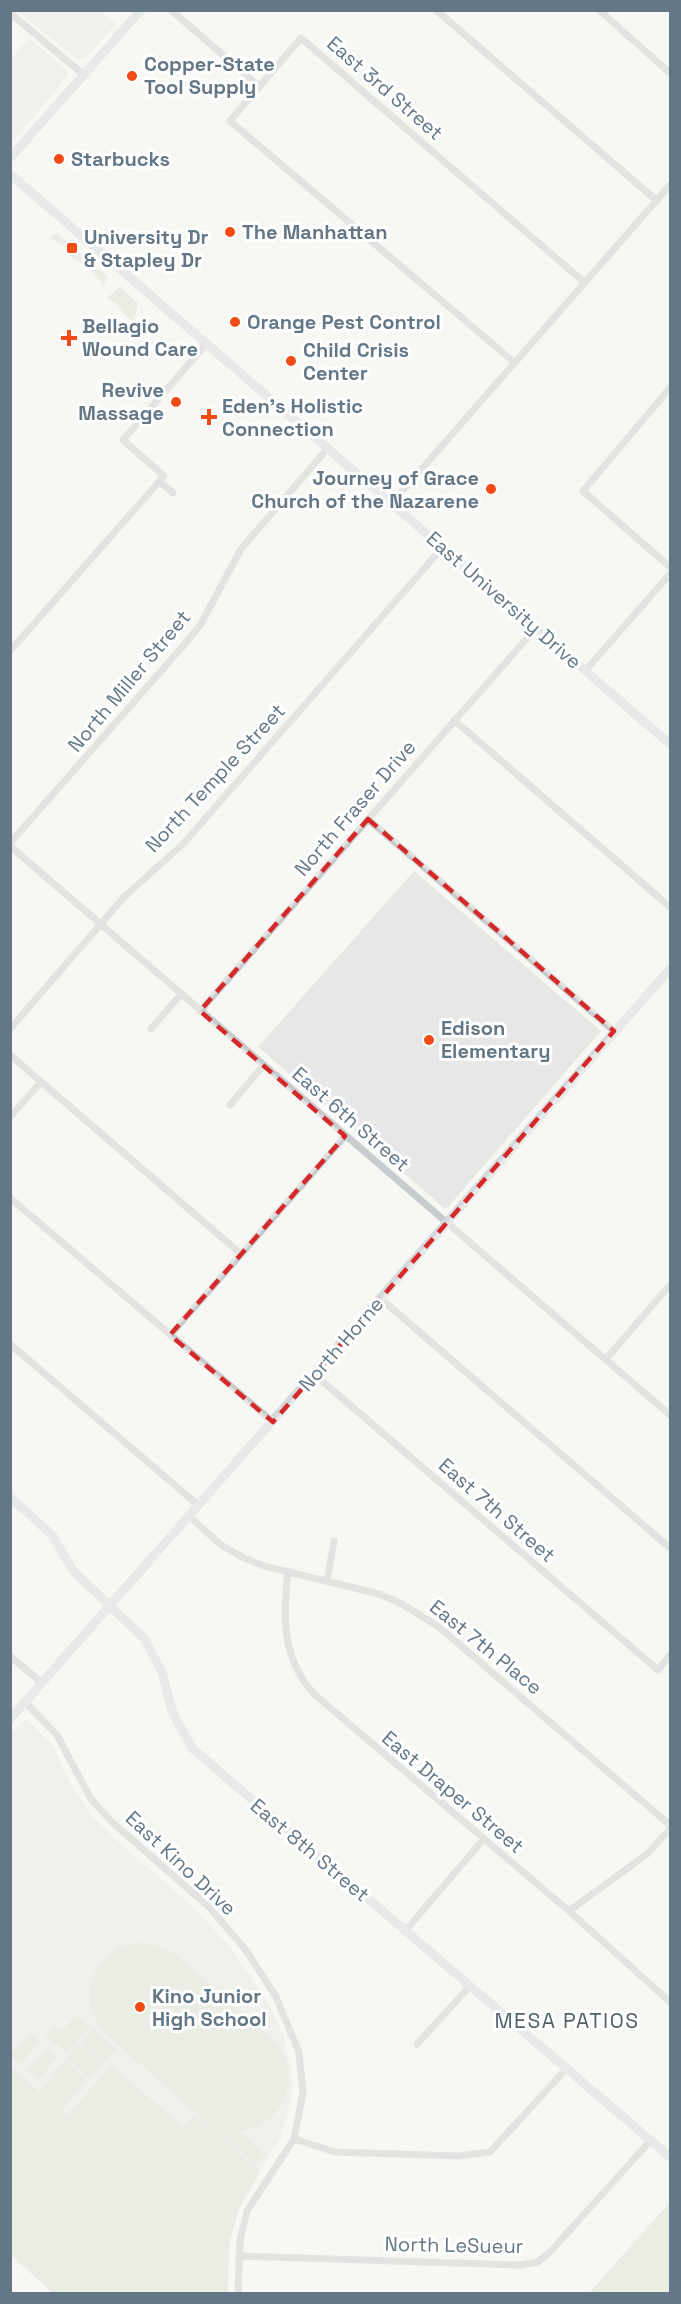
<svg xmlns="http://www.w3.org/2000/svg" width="681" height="2304" font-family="'Space Grotesk',sans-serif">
	<rect width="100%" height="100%" fill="#f7f7f3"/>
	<path fill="#e7e8e6" d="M17,11H99L116,24L87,57L78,60Z
		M29,38L66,69L68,75L11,144V56L13,57Z
		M414,871L601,1031L447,1208H444L258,1047Z
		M26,1719L53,1746L73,1788L94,1818L127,1850L190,1903L231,1948L265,1998L283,2034L291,2070L292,2090L288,2112L278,2143L250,2185L238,2211L229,2244L228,2293H53L11,2255L10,1734Z"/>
	<path fill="#d7dfd3" d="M57,233L107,276L104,285L88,267L71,257L62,244L49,238Z
		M120,287L138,303L134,321C121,316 120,302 107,298Z
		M134,1943H150L173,1952L274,2040C305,2077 284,2124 240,2132L265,2155L256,2166L106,2034C75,2001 90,1952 134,1943Z
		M76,2015L90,2027L68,2053L45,2036L53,2026L61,2032Z
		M93,2028L116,2049L103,2063L80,2043Z
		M30,2033L40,2042L20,2065L11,2055Z
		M79,2044L102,2064L89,2079L66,2059Z
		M47,2048L57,2057L38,2080L27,2071Z
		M65,2060L88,2080L75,2095L52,2075Z
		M112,2065L183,2127L195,2115L260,2171L238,2211L229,2244L228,2293H53L11,2255V2067L40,2092L52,2076L74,2096L61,2111L67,2116Z
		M670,2202V2293H589Z"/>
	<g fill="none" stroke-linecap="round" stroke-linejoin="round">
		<path stroke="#c9cccf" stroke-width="7" d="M171,10L260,87
			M436,10L657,201
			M599,10L670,73
			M10,13L84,75
			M515,363L230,121L301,38L585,283
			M670,388L583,491L670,567
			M160,482L173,493
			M392,503L670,185
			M10,651L164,476L123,440L206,344
			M585,671L670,574
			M454,720L670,907
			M368,819L614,1031
			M10,843L184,645L201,624L241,549L328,448
			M10,846L670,1415
			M200,1011L536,628
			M10,1029L124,897L183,844L443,547
			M151,1029L181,994
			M10,1055L241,1254
			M230,1105L263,1066
			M10,1117L41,1082
			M10,1198L273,1422
			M380,1298L670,1548
			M170,1335L345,1136
			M10,1344L198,1505
			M606,1359L670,1285
			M314,1374L658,1670L670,1655
			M189,1516L221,1545L242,1557L264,1566L379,1594L402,1604L439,1627L670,1825
			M288,1571C283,1617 281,1657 314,1694L569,1911L670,2002
			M327,1581L334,1541
			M10,1656L42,1683
			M25,1702L57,1735L91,1799L112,1822L209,1907L246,1950L276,1997L299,2052L303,2093L294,2139L247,2211L240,2241L238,2294
			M569,1911L647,1854L670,1829
			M405,1931L483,1840
			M417,2044L470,1986
			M294,2139L335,2152L458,2156L490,2152L567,2068
			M239,2256L521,2265L538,2262L550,2252L651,2140"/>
		<path stroke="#d4d9dd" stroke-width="9" d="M10,158L141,10
			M10,174L670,744
			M10,1497L52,1535L74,1572L144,1638L162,1672L173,1714L193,1749L670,2157
			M10,1719L670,969"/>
	</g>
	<path d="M0 0H681V2304H0ZM368,819L614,1031L273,1422L170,1335L345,1136L200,1011Z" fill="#f7f7f3" fill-opacity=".55" fill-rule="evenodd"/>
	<path fill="none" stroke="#d62828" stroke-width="4.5" stroke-dasharray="12 8" stroke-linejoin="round" d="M368,819L614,1031L273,1422L170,1335L345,1136L200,1011Z"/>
	<g fill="#f34b16" stroke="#fff" stroke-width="2">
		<circle cx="132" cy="76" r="6"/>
		<circle cx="59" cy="159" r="6"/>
		<circle cx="230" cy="232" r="6"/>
		<rect x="66" y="242" width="12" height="12" rx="3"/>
		<circle cx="235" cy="322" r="6"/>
		<path d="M66 329h6v6h6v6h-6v6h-6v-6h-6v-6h6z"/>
		<circle cx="291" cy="361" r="6"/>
		<circle cx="176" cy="402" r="6"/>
		<path d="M206 408h6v6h6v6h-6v6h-6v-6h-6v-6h6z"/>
		<circle cx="491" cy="489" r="6"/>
		<circle cx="429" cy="1040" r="6"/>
		<circle cx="140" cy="2007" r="6"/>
	</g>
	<g text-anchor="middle" stroke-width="6" stroke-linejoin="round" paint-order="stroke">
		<g font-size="20" font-weight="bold" fill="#637787" stroke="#fff" text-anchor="start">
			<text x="144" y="71">Copper-State<tspan x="144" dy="23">Tool Supply</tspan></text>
			<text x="71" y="166">Starbucks</text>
			<text x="242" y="239">The Manhattan</text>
			<text x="84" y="244">University Dr<tspan x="84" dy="23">&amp; Stapley Dr</tspan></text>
			<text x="247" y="329">Orange Pest Control</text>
			<text x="82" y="333">Bellagio<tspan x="82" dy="23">Wound Care</tspan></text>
			<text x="303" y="357">Child Crisis<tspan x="303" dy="23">Center</tspan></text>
			<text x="164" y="397" text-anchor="end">Revive<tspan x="164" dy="23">Massage</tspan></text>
			<text x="222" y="413">Eden's Holistic<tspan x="222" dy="23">Connection</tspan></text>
			<text x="479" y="485" text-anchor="end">Journey of Grace<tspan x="479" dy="23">Church of the Nazarene</tspan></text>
			<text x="441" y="1035">Edison<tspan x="441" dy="23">Elementary</tspan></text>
			<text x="152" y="2003">Kino Junior<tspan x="152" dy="23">High School</tspan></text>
		</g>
		<g font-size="20" fill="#637787" stroke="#fff">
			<text transform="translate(385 88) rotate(41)" y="7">East 3rd Street</text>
			<text transform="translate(504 600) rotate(41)" y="7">East University Drive</text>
			<text transform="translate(129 681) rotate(-50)" y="7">North Miller Street</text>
			<text transform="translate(215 778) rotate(-47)" y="7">North Temple Street</text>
			<text transform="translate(355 808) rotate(-49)" y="7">North Fraser Drive</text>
			<text transform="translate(351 1119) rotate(41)" y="7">East 6th Street</text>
			<text transform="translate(341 1344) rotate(-49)" y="7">North Horne</text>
			<text transform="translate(497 1510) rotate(41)" y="7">East 7th Street</text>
			<text transform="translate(486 1647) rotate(39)" y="7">East 7th Place</text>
			<text transform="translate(453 1792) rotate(40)" y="7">East Draper Street</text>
			<text transform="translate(310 1850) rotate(40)" y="7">East 8th Street</text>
			<text transform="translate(181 1863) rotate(43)" y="7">East Kino Drive</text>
			<text transform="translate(454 2245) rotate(1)" y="7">North LeSueur</text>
		</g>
		<g font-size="21" letter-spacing="1.5" fill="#51606b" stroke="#fff">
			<text x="567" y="2028">MESA PATIOS</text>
		</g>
	</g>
	<rect width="681" height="2304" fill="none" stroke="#637787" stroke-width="24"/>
</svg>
